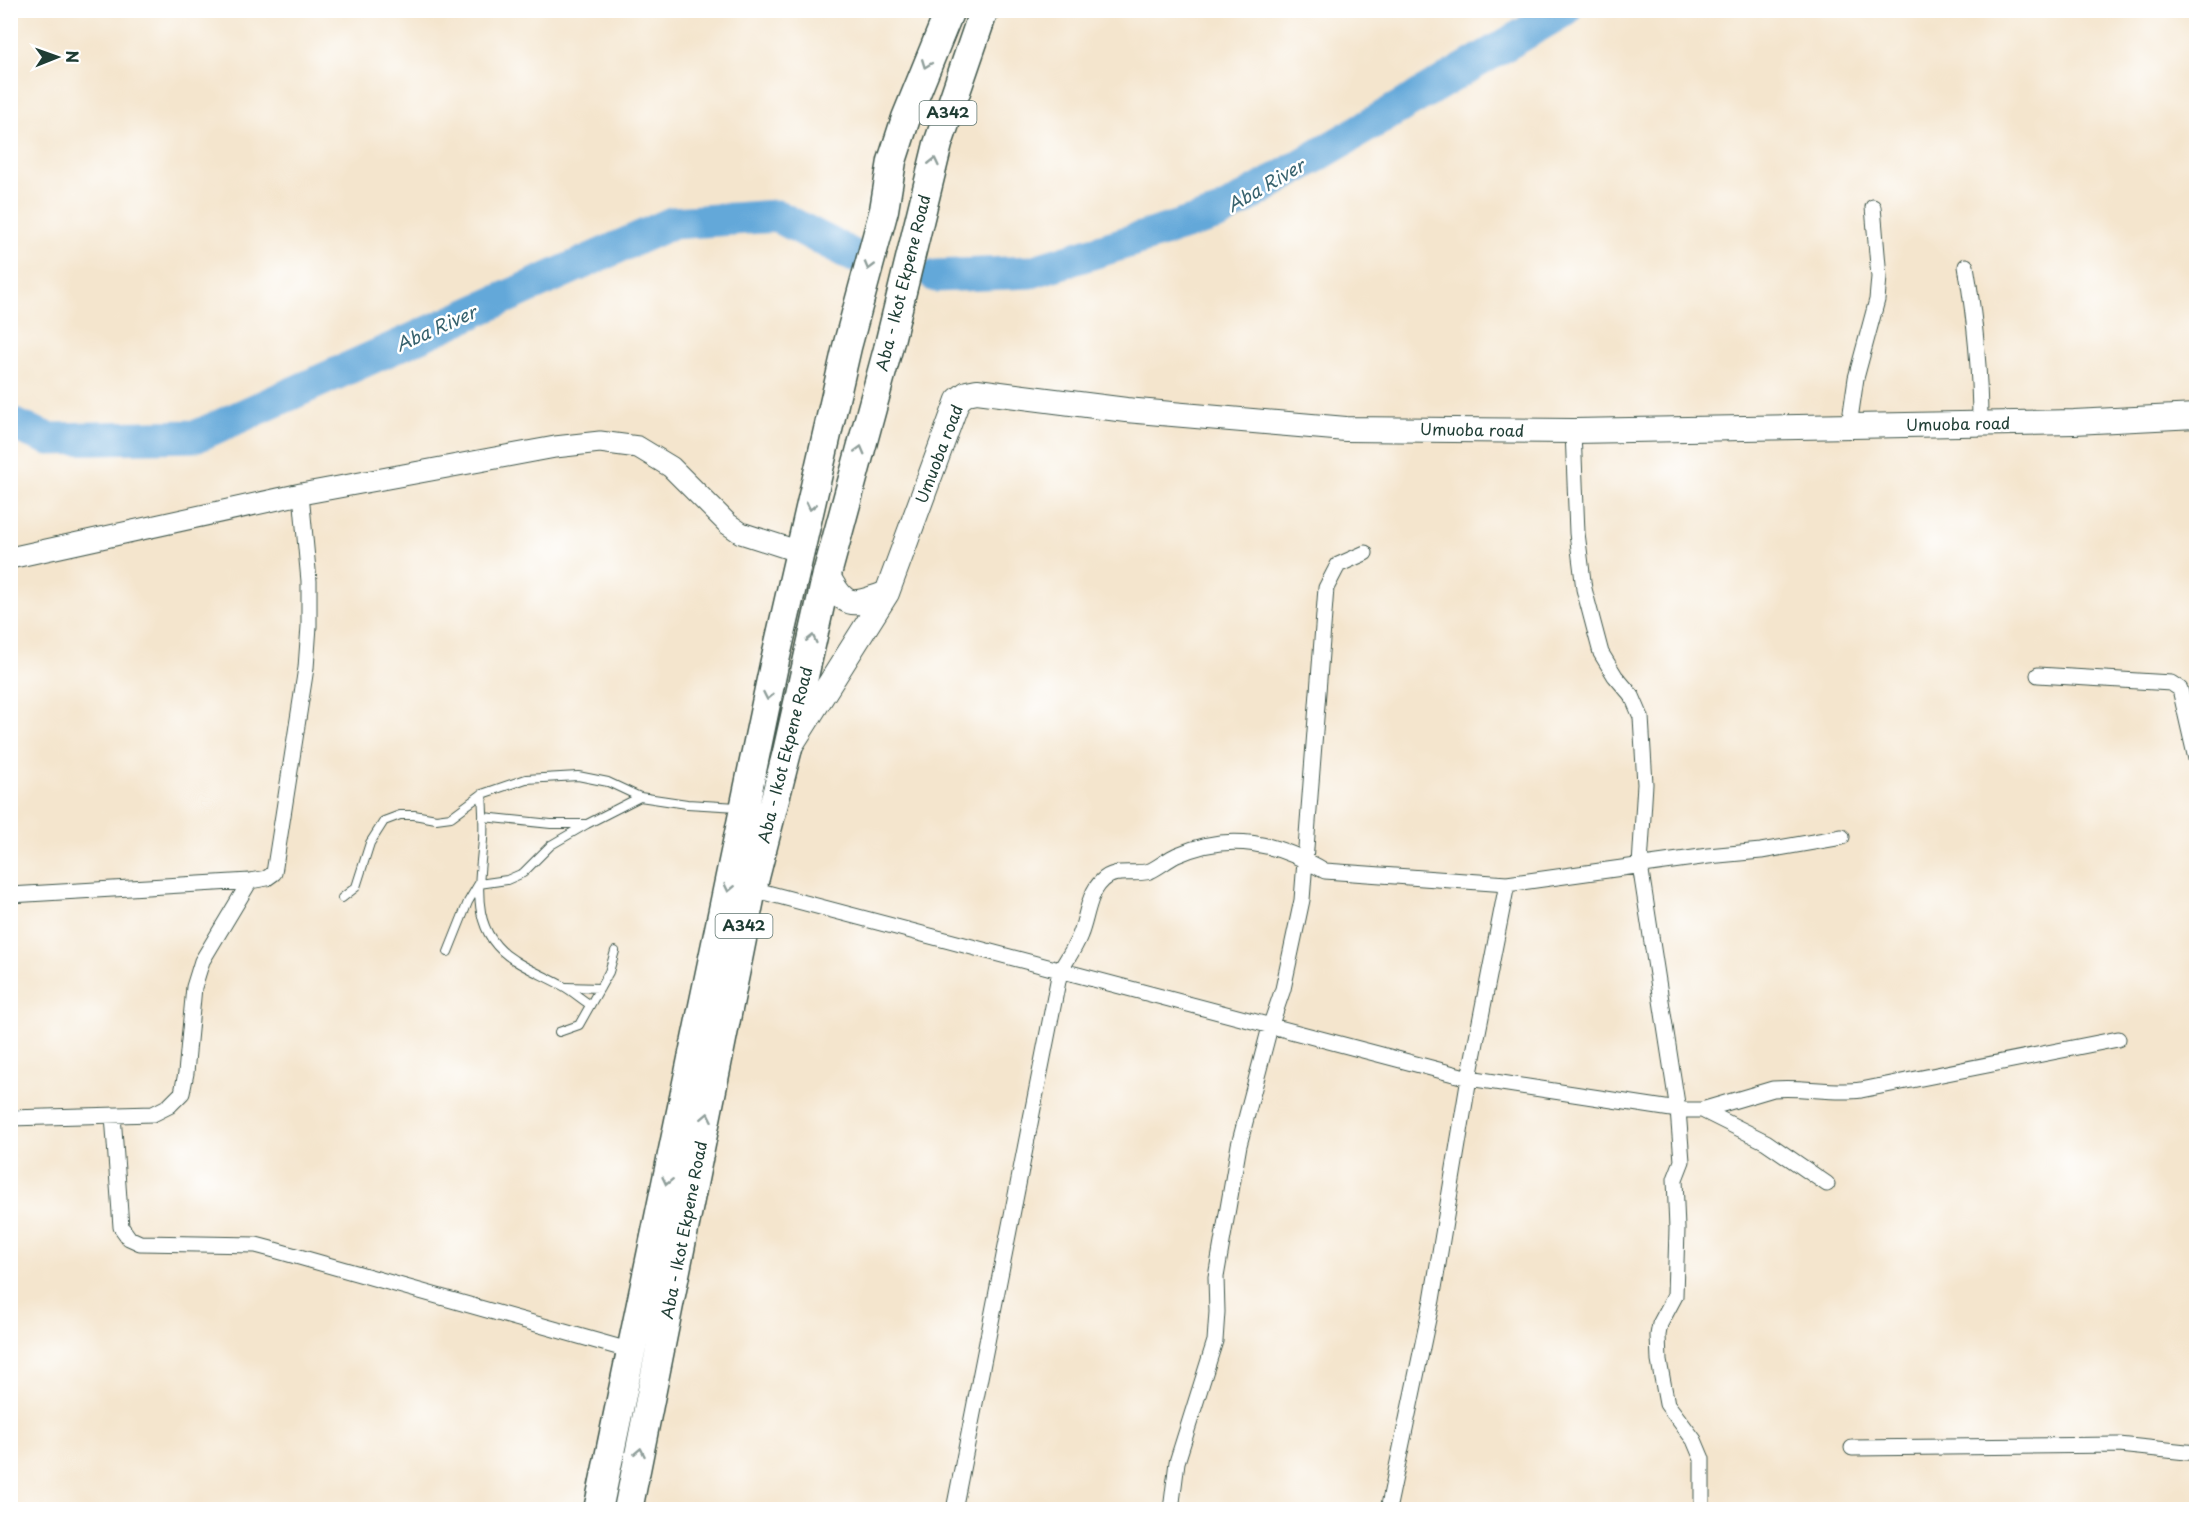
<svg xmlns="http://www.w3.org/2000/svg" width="2207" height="1520" font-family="'Playpen Sans',sans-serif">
	<rect width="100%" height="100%" fill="#fff"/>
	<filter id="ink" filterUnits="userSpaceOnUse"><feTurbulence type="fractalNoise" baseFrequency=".0167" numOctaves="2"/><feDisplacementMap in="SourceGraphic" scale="12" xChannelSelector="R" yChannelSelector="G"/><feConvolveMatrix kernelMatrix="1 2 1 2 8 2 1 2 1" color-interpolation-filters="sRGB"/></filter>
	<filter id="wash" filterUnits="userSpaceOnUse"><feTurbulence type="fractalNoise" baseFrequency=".008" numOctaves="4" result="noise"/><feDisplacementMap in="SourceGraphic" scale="24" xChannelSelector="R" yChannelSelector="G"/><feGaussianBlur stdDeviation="1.35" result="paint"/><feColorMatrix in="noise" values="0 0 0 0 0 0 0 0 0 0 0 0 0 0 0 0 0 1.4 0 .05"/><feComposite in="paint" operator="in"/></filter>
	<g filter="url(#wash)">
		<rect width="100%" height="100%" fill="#f4e5cd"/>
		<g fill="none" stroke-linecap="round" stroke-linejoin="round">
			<path stroke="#64a8d9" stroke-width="33" d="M936,276L1031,272L1218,214L1565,10
				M10,423L49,439L197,436L672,223L777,216L854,256"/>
		</g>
	</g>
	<g filter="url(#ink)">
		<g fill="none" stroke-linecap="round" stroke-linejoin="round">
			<defs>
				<path id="lane" d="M482,794C483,809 484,825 483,840C479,885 469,932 514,960C529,970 547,977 563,986C572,991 580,998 589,1004
					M483,817L551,824H586
					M479,884L507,880L523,873L551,845L587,824L640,797
					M342,898L356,887L370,843L384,821L400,815H414L436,819L451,817L482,794L526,779L578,776L608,782L640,797L687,804L738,807
					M448,952L468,902L478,885
					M566,987L600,988
					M559,1032L579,1025L609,972L615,951"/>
				<path id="street" d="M1966,266C1975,319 1980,370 1980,424
					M1849,426L1856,378L1877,300L1879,277L1873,207
					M1573,431L1577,533L1584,589L1601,653L1615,676L1632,696L1641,717L1645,784L1640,865L1678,1110L1682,1161L1675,1179L1677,1229L1675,1296L1660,1324L1658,1335L1659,1361L1667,1404L1694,1440L1702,1459V1510
					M2038,675L2171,683L2180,689L2196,759
					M752,889L1469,1078L1678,1110H1702L1773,1089C1802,1086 1832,1094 1861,1090L2118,1039
					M10,895L250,881L267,878L274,873L306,668L309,626V581L301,494
					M1702,1110L1766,1142L1827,1184
					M113,1115L121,1227L129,1238L140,1243L256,1245L271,1249L632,1351
					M10,1118L153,1114L169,1106L182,1093L186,1073L194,987L202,961L250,881
					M1852,1448L2119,1445L2196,1453
					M954,1510L1060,971C1067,959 1075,948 1080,935C1087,918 1088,894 1102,881C1115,867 1134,876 1150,871C1159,867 1168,859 1177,855C1230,831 1278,843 1325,871L1507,884L1708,856L1761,851L1842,837
					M1171,1510L1177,1462L1215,1341L1217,1312L1216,1277L1239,1145L1270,1027L1283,989L1302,900L1326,588L1338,565L1365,553
					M1388,1510L1432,1300L1469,1078L1507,884"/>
				<path id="secondary" d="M10,558L301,494L555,447L600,442L638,447L671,467L728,524L741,533L800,552"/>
				<path id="primary" d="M827,574C846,610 852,606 887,593
					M793,742L887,593L958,400L967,393L977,391L1126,410L1346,429L1573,431L2074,422L2196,416"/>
				<path id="highway" d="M598,1510L774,665L847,347L884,210L892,161L906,118L950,10
					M628,1510L752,889L787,752L827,574L888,349L938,144L984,10"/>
			</defs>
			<use href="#lane" stroke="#3f564b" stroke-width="10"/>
			<use href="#street" stroke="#3f564b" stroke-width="17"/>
			<use href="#secondary" stroke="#3f564b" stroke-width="23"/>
			<use href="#primary" stroke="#3f564b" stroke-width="26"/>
			<use href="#highway" stroke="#3f564b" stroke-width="31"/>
			<use href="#lane" stroke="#fff" stroke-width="8"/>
			<use href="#street" stroke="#fff" stroke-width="15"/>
			<use href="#secondary" stroke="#fff" stroke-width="21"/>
			<use href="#primary" stroke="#fff" stroke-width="24"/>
			<use href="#highway" stroke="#fff" stroke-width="28"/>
		</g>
		<defs><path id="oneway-chevron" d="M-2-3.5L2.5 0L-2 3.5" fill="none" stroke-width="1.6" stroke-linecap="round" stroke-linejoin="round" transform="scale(1.5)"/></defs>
		<g stroke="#8f9e9a">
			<use href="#oneway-chevron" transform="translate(926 64) rotate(111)"/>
			<use href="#oneway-chevron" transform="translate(934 162) rotate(-77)"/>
			<use href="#oneway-chevron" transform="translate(869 266) rotate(105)"/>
			<use href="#oneway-chevron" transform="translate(860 450) rotate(-75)"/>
			<use href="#oneway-chevron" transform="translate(811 506) rotate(103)"/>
			<use href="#oneway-chevron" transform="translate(812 639) rotate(-77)"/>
			<use href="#oneway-chevron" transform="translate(768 696) rotate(101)"/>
			<use href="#oneway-chevron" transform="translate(729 888) rotate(102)"/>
			<use href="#oneway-chevron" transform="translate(707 1117) rotate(-79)"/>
			<use href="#oneway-chevron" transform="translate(667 1181) rotate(102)"/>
			<use href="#oneway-chevron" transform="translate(640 1452) rotate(-79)"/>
		</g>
	</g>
	<g text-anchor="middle" stroke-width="5" stroke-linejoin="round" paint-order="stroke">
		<g fill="#fff" stroke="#627771" stroke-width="1.5">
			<rect x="919.5" y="101" width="57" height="24" rx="4.5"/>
			<rect x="715.5" y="914" width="57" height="24" rx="4.5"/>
		</g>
		<g font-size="15" font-weight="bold" fill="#1f3d34">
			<text x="948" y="118">A342</text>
			<text x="744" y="931">A342</text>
		</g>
		<g font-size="16" fill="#1f3d34" stroke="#fff">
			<text transform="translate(903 283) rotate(-76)" y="6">Aba - Ikot Ekpene Road</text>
			<text transform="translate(1958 424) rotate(-1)" y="6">Umuoba road</text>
			<text transform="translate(1472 430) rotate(1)" y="6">Umuoba road</text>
			<text transform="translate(939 454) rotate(-69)" y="6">Umuoba road</text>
			<text transform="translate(785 755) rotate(-76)" y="6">Aba - Ikot Ekpene Road</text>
			<text transform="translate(684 1230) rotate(-79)" y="6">Aba - Ikot Ekpene Road</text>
		</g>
		<g font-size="18" font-style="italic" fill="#37626e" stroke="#fff">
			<text transform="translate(1266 186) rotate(-30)" y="6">Aba River</text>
			<text transform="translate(436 329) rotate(-24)" y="6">Aba River</text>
		</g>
	</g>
	<rect width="2207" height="1520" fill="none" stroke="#fff" stroke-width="36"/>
	<g transform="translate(57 57) rotate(89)" stroke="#ffffff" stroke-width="4.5" paint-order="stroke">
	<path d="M0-4.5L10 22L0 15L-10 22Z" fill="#1f3d34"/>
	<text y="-9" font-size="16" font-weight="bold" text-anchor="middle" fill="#1f3d34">N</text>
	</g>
</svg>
